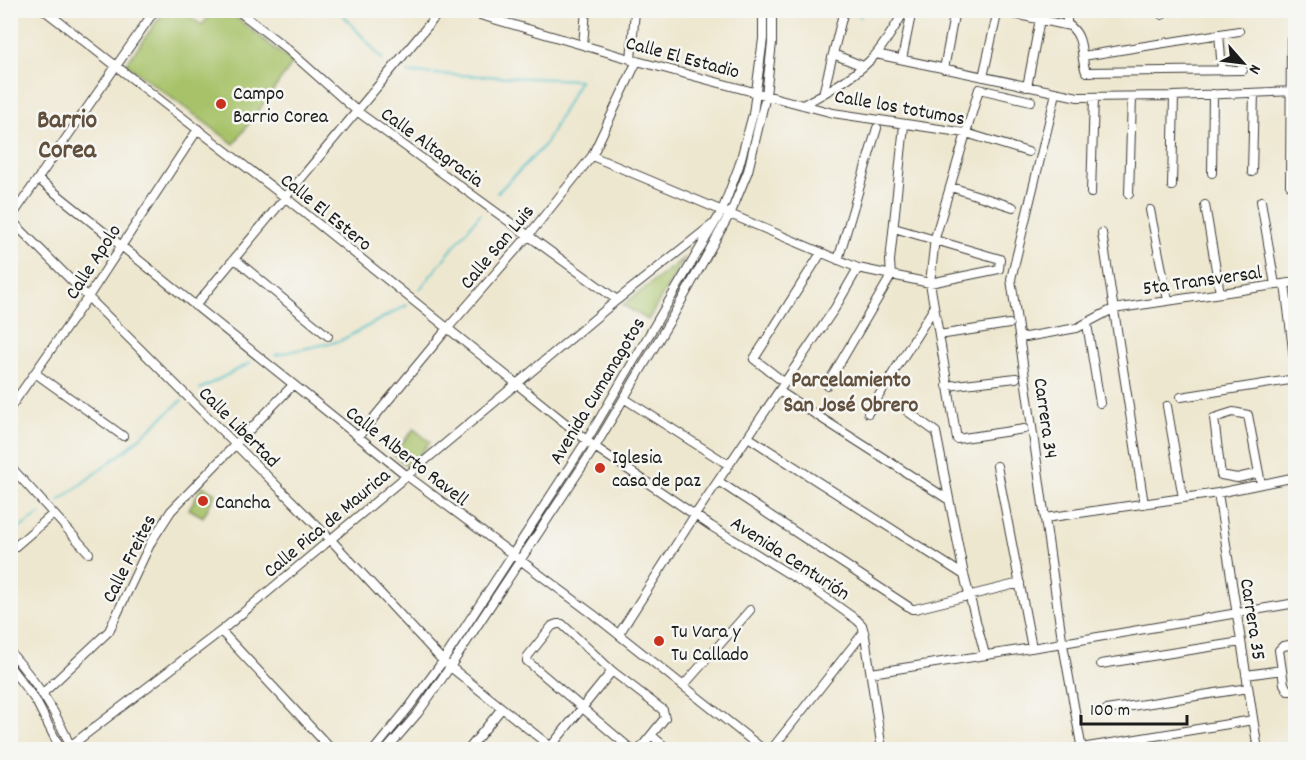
<svg xmlns="http://www.w3.org/2000/svg" width="1306" height="760" font-family="Dekko,sans-serif">
	<rect width="100%" height="100%" fill="#f6f6f2"/>
	<filter id="ink" filterUnits="userSpaceOnUse"><feTurbulence type="fractalNoise" baseFrequency=".0167" numOctaves="2"/><feDisplacementMap in="SourceGraphic" scale="12" xChannelSelector="R" yChannelSelector="G"/><feConvolveMatrix kernelMatrix="1 2 1 2 8 2 1 2 1" color-interpolation-filters="sRGB"/></filter>
	<filter id="wash" filterUnits="userSpaceOnUse"><feTurbulence type="fractalNoise" baseFrequency=".008" numOctaves="4" result="noise"/><feDisplacementMap in="SourceGraphic" scale="24" xChannelSelector="R" yChannelSelector="G"/><feGaussianBlur stdDeviation="1.35" result="paint"/><feColorMatrix in="noise" values="0 0 0 0 0 0 0 0 0 0 0 0 0 0 0 0 0 1.4 0 .05"/><feComposite in="paint" operator="in"/></filter>
	<g filter="url(#wash)">
		<rect width="100%" height="100%" fill="#eee7cf"/>
		<path fill="#a7c269" stroke="#626f42" stroke-width="1.5" d="M165,10L181,11L202,25L213,11H228L293,63L234,144L126,64Z
			M685,257L648,320L623,305Z
			M414,429L430,442L409,468L393,454Z
			M202,486L216,493L203,517L189,509Z"/>
		<g fill="none" stroke-linecap="round" stroke-linejoin="round">
			<path stroke="#51bfc8" stroke-width="2" d="M339,10L382,59
				M860,17L863,10
				M407,73L580,80L544,146L497,193
				M420,289L480,214
				M275,355L340,341L407,305
				M200,389L250,363
				M59,501L126,450L182,400
				M10,535L40,514"/>
		</g>
	</g>
	<g filter="url(#ink)">
		<g fill="none" stroke-linecap="round" stroke-linejoin="round">
			<defs>
				<path id="minor" d="M44,10L286,198L595,447L711,526L815,590L857,620L862,625L865,636L882,750
					M237,10L286,48L358,112L617,300
					M463,10L637,61L833,113L966,133L1028,152
					M995,10L1070,26C1085,38 1080,57 1086,72L1243,70
					M1162,10V15
					M1067,25V10
					M1219,34L1222,70
					M583,45L586,10
					M833,54L863,66
					M876,54L1078,97L1174,96L1296,91
					M1083,56L1239,31
					M902,59L910,20L906,10
					M631,60L635,10
					M944,69L955,10
					M983,77L998,10
					M1027,87L1040,19
					M1056,93L1011,279L1062,639L1082,750
					M823,94L844,10
					M803,105C828,91 857,76 876,54C887,41 896,25 905,10
					M592,156L858,268L930,283L999,269L1000,259L894,228
					M1252,172L1254,93
					M1212,173L1213,94
					M38,179L406,475L594,615L764,750
					M1290,185L1291,39
					M1172,186L1174,96
					M951,187L1013,207
					M1091,193L1094,97
					M1129,194L1132,97
					M1261,201L1275,285
					M1205,205L1220,293
					M1150,210L1168,300
					M10,219L331,540L443,661L551,747
					M10,219L155,10
					M1102,233L1144,504
					M235,259L328,336
					M838,260L877,128
					M1285,284L1296,375
					M195,306L441,10
					M1087,324L1100,403
					M939,335L1009,324
					M1020,338L1077,328L1113,309L1296,282
					M35,373L123,436
					M785,383L754,359L821,253
					M827,385L891,276L890,261L904,125
					M947,386L1016,378
					M779,391L949,500
					M1181,397L1296,379
					M625,399L729,465
					M1167,406L1183,498
					M10,408L88,297L198,129
					M907,411L936,432L964,575L985,655
					M868,413L934,308
					M1024,429L957,439L930,283L935,238L979,89L1031,101
					M358,437L447,329L528,236L592,156L637,61
					M748,437L964,575
					M10,466L89,553
					M997,466L1032,648
					M1259,473L1237,478L1221,475L1214,418L1233,412L1248,415L1261,484
					M718,481L912,609H915L1020,583
					M1218,493L1258,750
					M1045,518L1218,493L1296,477
					M10,551L53,514
					M221,631L332,750
					M619,634L695,515L835,308L858,268
					M1296,644L1283,646L1279,650L1284,684L1288,691H1296
					M10,652C35,680 57,713 71,748
					M1101,664L1241,642
					M10,667L36,701L61,750
					M871,673L1063,643L1296,603
					M1246,675L1282,670
					M683,686L750,610
					M42,694L109,631L151,542L171,511L293,385
					M1106,710L1248,688
					M651,735L669,750
					M65,750L221,631L617,300L712,225
					M374,750L410,706L443,661L587,440L722,211L739,166L753,114L763,39V10
					M386,750L418,713L450,667L595,447L674,314L732,210L748,171L766,95L772,43V10
					M468,750L502,708
					M548,750L612,671
					M632,750L527,661L528,656L552,626L557,624H562L612,671L663,710L665,718L639,750
					M771,750L864,632
					M1069,750L1253,720"/>
			</defs>
			<use href="#minor" stroke="#3c3a37" stroke-width="10"/>
			<use href="#minor" stroke="#fff" stroke-width="8"/>
		</g>
	</g>
	<g fill="#c8321e" stroke="#f6f6f2" stroke-width="2">
		<circle cx="221" cy="104" r="6"/>
		<circle cx="600" cy="468" r="6"/>
		<circle cx="203" cy="501" r="6"/>
		<circle cx="659" cy="641" r="6"/>
	</g>
	<g text-anchor="middle" stroke-width="5" stroke-linejoin="round" paint-order="stroke">
		<g font-size="20" fill="#1c1c1c" stroke="#f6f6f2">
			<text transform="translate(683 56) rotate(15)" y="7">Calle El Estadio</text>
			<text transform="translate(900 106) rotate(10)" y="7">Calle los totumos</text>
			<text transform="translate(433 146) rotate(36)" y="7">Calle Altagracia</text>
			<text transform="translate(327 211) rotate(39)" y="7">Calle El Estero</text>
			<text transform="translate(496 246) rotate(-50)" y="7">Calle San Luis</text>
			<text transform="translate(92 261) rotate(-57)" y="7">Calle Apolo</text>
			<text transform="translate(1202 279) rotate(-8)" y="7">5ta Transversal</text>
			<text transform="translate(596 390) rotate(-59)" y="7">Avenida Cumanagotos</text>
			<text transform="translate(1047 418) rotate(82)" y="7">Carrera 34</text>
			<text transform="translate(240 426) rotate(45)" y="7">Calle Libertad</text>
			<text transform="translate(408 455) rotate(38)" y="7">Calle Alberto Ravell</text>
			<text transform="translate(326 522) rotate(-40)" y="7">Calle Pica de Maurica</text>
			<text transform="translate(791 557) rotate(33)" y="7">Avenida Centurión</text>
			<text transform="translate(128 558) rotate(-63)" y="7">Calle Freites</text>
			<text transform="translate(1254 619) rotate(81)" y="7">Carrera 35</text>
		</g>
		<g font-size="20" fill="#1c1c1c" stroke="#f6f6f2" text-anchor="start">
			<text x="233" y="99">Campo<tspan x="233" dy="23">Barrio Corea</tspan></text>
			<text x="612" y="463">Iglesia<tspan x="612" dy="23">casa de paz</tspan></text>
			<text x="215" y="508">Cancha</text>
			<text x="671" y="637">Tu Vara y<tspan x="671" dy="23">Tu Callado</tspan></text>
		</g>
		<g font-size="22" font-weight="bold" fill="#62503e" stroke="#f6f6f2">
			<text x="851" y="386">Parcelamiento<tspan x="851" dy="25">San José Obrero</tspan></text>
		</g>
		<g font-size="26" font-weight="bold" fill="#62503e" stroke="#f6f6f2">
			<text x="67" y="127">Barrio<tspan x="67" dy="30">Corea</tspan></text>
		</g>
	</g>
	<rect width="1306" height="760" fill="none" stroke="#f6f6f2" stroke-width="36"/>
	<g transform="translate(1243 63) rotate(118)" stroke="#f6f6f2" stroke-width="4.5" paint-order="stroke">
	<path d="M0-4.5L10 22L0 15L-10 22Z" fill="#1c1c1c"/>
	<text y="-9" font-size="16" font-weight="bold" text-anchor="middle" fill="#1c1c1c">N</text>
	</g>
	<path d="M1081 715v9h106v-9" fill="none" stroke="#1c1c1c" stroke-width="3"/>
	<text x="1090" y="715" font-size="18" fill="#1c1c1c" stroke="#f6f6f2" stroke-width="4.5" paint-order="stroke">100 m</text>
</svg>
